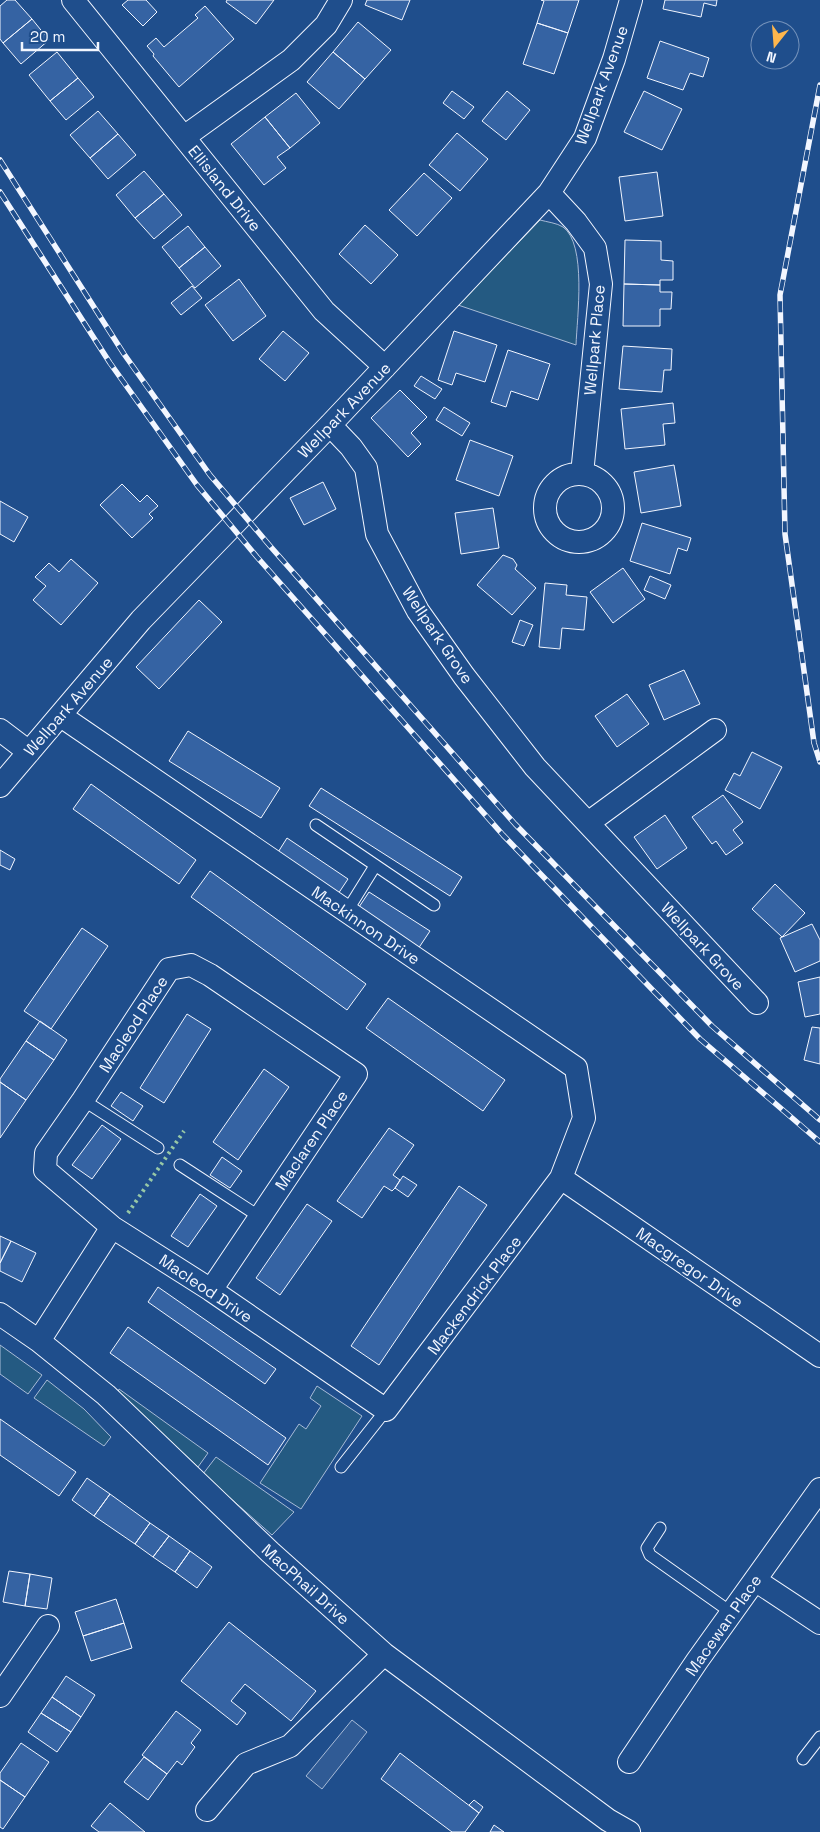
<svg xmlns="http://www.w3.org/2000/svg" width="820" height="1832" font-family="'Space Grotesk',sans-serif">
	<rect width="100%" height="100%" fill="#1f4e8c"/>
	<path fill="#245a82" stroke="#a8bbd7" d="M540,220C547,222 557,223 563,227C587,244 577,318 576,345L458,305Z
		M0,1345L42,1375L28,1394L0,1374Z
		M47,1380L84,1409L111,1437L104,1446L34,1398Z
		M317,1386L362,1416L301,1509L260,1483L299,1424L306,1429L321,1406L310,1398Z
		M119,1389L208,1453L198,1467L118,1392Z
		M216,1457L294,1512L272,1535L203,1474Z"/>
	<path fill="#305b95" stroke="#a8bbd7" d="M352,1720L367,1732L322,1789L306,1776Z"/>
	<path fill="#3563a3" stroke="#f2f6ff" d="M7,0H15L32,19L3,43L0,39V6Z
		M128,0H146L157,12L143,26L122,5Z
		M227,0H274L256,24L226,2Z
		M367,0H410L402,20L365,5Z
		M541,0H579L568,33L537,23L544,1Z
		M665,0H717L716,6L704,3L701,17L663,9Z
		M205,6L234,39L179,87L153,56L154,54L147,46L156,38L164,47L198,18L195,15Z
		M32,19L49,40L21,64L3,43Z
		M358,22L391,50L365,79L333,52Z
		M537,23L568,33L554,74L523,64Z
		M660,41L709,58L703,77L690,73L683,90L647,78Z
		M57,52L78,78L50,101L29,75Z
		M333,52L365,79L339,109L307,82Z
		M78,78L94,97L66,120L50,101Z
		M452,91L474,107L464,119L443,103Z
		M507,91L530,110L506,140L482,121Z
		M644,91L682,109L662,150L624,132Z
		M296,93L320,123L290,148L265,117Z
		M98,111L118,134L90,158L70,135Z
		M265,117L290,148L277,157L286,168L264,185L231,144Z
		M457,133L488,159L460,191L429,165Z
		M118,134L136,155L108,179L90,158Z
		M144,171L164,194L135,218L116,195Z
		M657,172L663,216L625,221L619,177Z
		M424,173L452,198L417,236L389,210Z
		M164,194L182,215L154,239L135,218Z
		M365,225L398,255L371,284L339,254Z
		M188,226L205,247L179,268L162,247Z
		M625,240L661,241V260L673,261V280H660V285L624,284Z
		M205,247L221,266L195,288L179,268Z
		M239,279L266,316L233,341L205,305Z
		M624,284L660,285V292H672L671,309H660V326H623Z
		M192,286L202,298L181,315L171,303Z
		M283,331L309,353L285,381L259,359Z
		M454,331L497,345L485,382L456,373L452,385L438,380Z
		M623,346L672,349L671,370H664L662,392L619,389Z
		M508,350L550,364L538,400L511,391L506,407L491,402Z
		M421,376L442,389L435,399L414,386Z
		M400,390L427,417L411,433L421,444L408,457L371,418Z
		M673,403L675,423L663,424L665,445L625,449L621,409Z
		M444,407L470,423L462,436L436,420Z
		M470,440L513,456L499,496L456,480Z
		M674,465L681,506L641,513L634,472Z
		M323,482L336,509L304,525L290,498Z
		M122,484L140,502L147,495L158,506L149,514L153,518L132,538L100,505Z
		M0,501L28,517L14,542L0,534Z
		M493,508L499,548L461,554L455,513Z
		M642,523L691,538L687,551L678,548L670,574L630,561Z
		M503,555L513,559L517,565L515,569L536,588L512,615L477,585Z
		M71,559L98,583L61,625L33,600L46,586L35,577L49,563L59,572Z
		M623,568L645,599L613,623L590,592Z
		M650,576L671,585L665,599L644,590Z
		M545,583L567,585L566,595L587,597L584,630L562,628L560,649L539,647Z
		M199,600L222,622L159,689L136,667Z
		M520,620L533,625L524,646L512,642Z
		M684,670L700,704L664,720L649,685Z
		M627,694L649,724L617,747L595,716Z
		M188,731L280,788L261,818L169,761Z
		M752,752L782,767L760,809L725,790L734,773L740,776Z
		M91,784L196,860L179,884L73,809Z
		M321,788L462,877L450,896L309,806Z
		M723,795L743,822L733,830L743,843L726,855L716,841L712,844L692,817Z
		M665,815L687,848L657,869L634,837Z
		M287,838L348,879L336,897L275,857Z
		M0,850L15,859L10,870L0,865Z
		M210,871L366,984L347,1010L191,897Z
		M775,884L805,913L782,937L752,909Z
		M369,892L430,931L418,949L357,910Z
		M812,924L820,940V961L795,972L780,938Z
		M82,928L108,946L51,1029L24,1011Z
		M820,977V1014L805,1017L798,982Z
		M388,998L505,1080L483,1111L366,1028Z
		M187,1014L211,1029L164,1103L140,1088Z
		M40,1021L67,1040L54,1060L26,1041Z
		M812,1027L820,1028V1064L804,1060Z
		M26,1041L54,1060L26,1100L0,1082V1079Z
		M264,1069L289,1087L238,1160L213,1142Z
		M0,1082L26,1100L0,1138Z
		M121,1092L143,1106L133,1121L111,1106Z
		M102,1125L121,1139L92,1179L72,1165Z
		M389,1128L414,1145L393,1175L400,1180L395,1188L392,1191L384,1186L362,1218L337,1201Z
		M222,1157L242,1171L230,1188L210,1175Z
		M403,1176L417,1185L408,1197L395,1188Z
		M459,1186L487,1205L379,1365L351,1346Z
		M200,1194L217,1206L188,1247L171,1236Z
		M307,1204L332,1221L280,1295L256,1278Z
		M0,1236L11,1241L0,1263Z
		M11,1241L36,1253L22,1282L0,1271V1263Z
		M158,1287L276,1369L265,1384L148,1302Z
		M128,1327L286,1438L268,1465L110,1353Z
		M0,1419L76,1472L59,1496L0,1455Z
		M87,1478L110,1494L94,1516L72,1500Z
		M110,1494L150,1523L135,1544L94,1516Z
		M150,1523L169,1536L153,1557L135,1544Z
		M169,1536L190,1551L175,1572L153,1557Z
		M190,1551L212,1567L197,1588L175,1572Z
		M9,1571L30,1574L25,1606L3,1602Z
		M30,1574L52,1578L47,1609L25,1606Z
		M116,1599L124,1623L83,1636L75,1612Z
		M229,1622L316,1691L291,1721L245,1684L231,1701L246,1713L237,1725L181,1681Z
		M124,1623L132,1648L91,1661L83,1636Z
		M66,1676L95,1695L81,1717L52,1697Z
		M52,1697L81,1717L71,1732L41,1713Z
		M176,1711L201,1730L191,1743L195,1747L182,1765L177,1761L167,1774L142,1755Z
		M41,1713L71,1732L57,1752L28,1732Z
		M21,1743L49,1762L25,1797L0,1780V1773Z
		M400,1753L479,1813L465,1832H452L381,1779Z
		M144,1757L167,1774L148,1800L124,1782Z
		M0,1780L25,1797L3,1829L0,1827Z
		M474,1800L483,1807L479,1813L469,1805Z
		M110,1803L145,1832H99L91,1826Z
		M494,1825L504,1832H490Z"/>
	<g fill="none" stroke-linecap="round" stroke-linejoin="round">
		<defs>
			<path id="service" d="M316,825L434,905
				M347,911L375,866
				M83,1100L158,1148
				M180,1165L260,1217
				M341,1467L386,1410
				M660,1528L647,1548L650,1555L732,1613
				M803,1759L820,1737"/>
			<path id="minor" d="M73,0L324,311L385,367
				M184,137L291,60L326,25L341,0
				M549,193L576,222L595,248L601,284L582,474
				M330,425L351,447L366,468L377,534L418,611L464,676L535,767L757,1003
				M545 508a34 34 0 1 1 68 0a34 34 0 1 1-68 0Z
				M61,716L576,1068L584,1118L561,1178L386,1410L211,1290L112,1227L45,1170L46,1153L83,1100L169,969L191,965L210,975L356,1074L211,1290
				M0,730L29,752
				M0,786L141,620L330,425L549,193L585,138L614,59L631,0
				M588,823L715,730
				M561,1178L820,1356
				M0,1314L39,1341L106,1395L270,1552L384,1654L608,1820L629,1832
				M39,1341L112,1227
				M755,1580L820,1623
				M0,1696L48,1626
				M629,1762L697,1661L820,1489
				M207,1810L246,1764L290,1746L384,1654"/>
		</defs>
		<use href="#service" stroke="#f2f6ff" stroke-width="13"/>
		<use href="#minor" stroke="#f2f6ff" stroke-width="24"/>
		<use href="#service" stroke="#1f4e8c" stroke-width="11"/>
		<use href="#minor" stroke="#1f4e8c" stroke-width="22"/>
		<defs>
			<path id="rail" d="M820,85L780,295L785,534L814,743L820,762
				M0,160L124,354L210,475L270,546L515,824L712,1026L820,1120
				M0,192L110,363L197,485L257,557L503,835L700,1039L820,1142"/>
		</defs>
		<use href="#rail" stroke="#f2f6ff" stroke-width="5.5"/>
		<use href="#rail" stroke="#1f4e8c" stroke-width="4" stroke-dasharray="11" stroke-linecap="butt"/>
		<path stroke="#97c8a6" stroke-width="4" stroke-dasharray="2.5 4" stroke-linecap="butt" d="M128,1213L184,1131"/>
	</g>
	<g text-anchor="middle" stroke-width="4" stroke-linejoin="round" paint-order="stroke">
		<g font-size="16" fill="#f2f6ff" stroke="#1f4e8c">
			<text transform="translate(601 85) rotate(-70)" y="6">Wellpark Avenue</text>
			<text transform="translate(225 188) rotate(51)" y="6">Ellisland Drive</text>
			<text transform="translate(594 340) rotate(-85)" y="6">Wellpark Place</text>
			<text transform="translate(344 410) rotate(-46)" y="6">Wellpark Avenue</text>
			<text transform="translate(438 635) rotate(56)" y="6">Wellpark Grove</text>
			<text transform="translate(68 706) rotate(-49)" y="6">Wellpark Avenue</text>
			<text transform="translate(366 925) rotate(34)" y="6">Mackinnon Drive</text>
			<text transform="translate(703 946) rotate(47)" y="6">Wellpark Grove</text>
			<text transform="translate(133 1024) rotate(-57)" y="6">Macleod Place</text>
			<text transform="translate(311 1140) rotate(-56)" y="6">Maclaren Place</text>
			<text transform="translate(690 1267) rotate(35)" y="6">Macgregor Drive</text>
			<text transform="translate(206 1288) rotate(34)" y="6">Macleod Drive</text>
			<text transform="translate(474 1295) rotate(-53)" y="6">Mackendrick Place</text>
			<text transform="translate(306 1584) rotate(42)" y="6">MacPhail Drive</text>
			<text transform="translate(723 1625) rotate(-55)" y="6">Macewan Place</text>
		</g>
	</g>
	<g transform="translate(775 45) rotate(197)"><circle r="24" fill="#1f4e8c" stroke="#7391ba"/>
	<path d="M0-4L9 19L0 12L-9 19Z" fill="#ffb74d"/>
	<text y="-8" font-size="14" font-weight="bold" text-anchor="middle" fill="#f2f6ff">N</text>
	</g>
	<path d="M22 42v8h76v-8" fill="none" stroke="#f2f6ff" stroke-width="2.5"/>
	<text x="30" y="42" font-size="15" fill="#f2f6ff" stroke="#1f4e8c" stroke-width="4" paint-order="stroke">20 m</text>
</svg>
